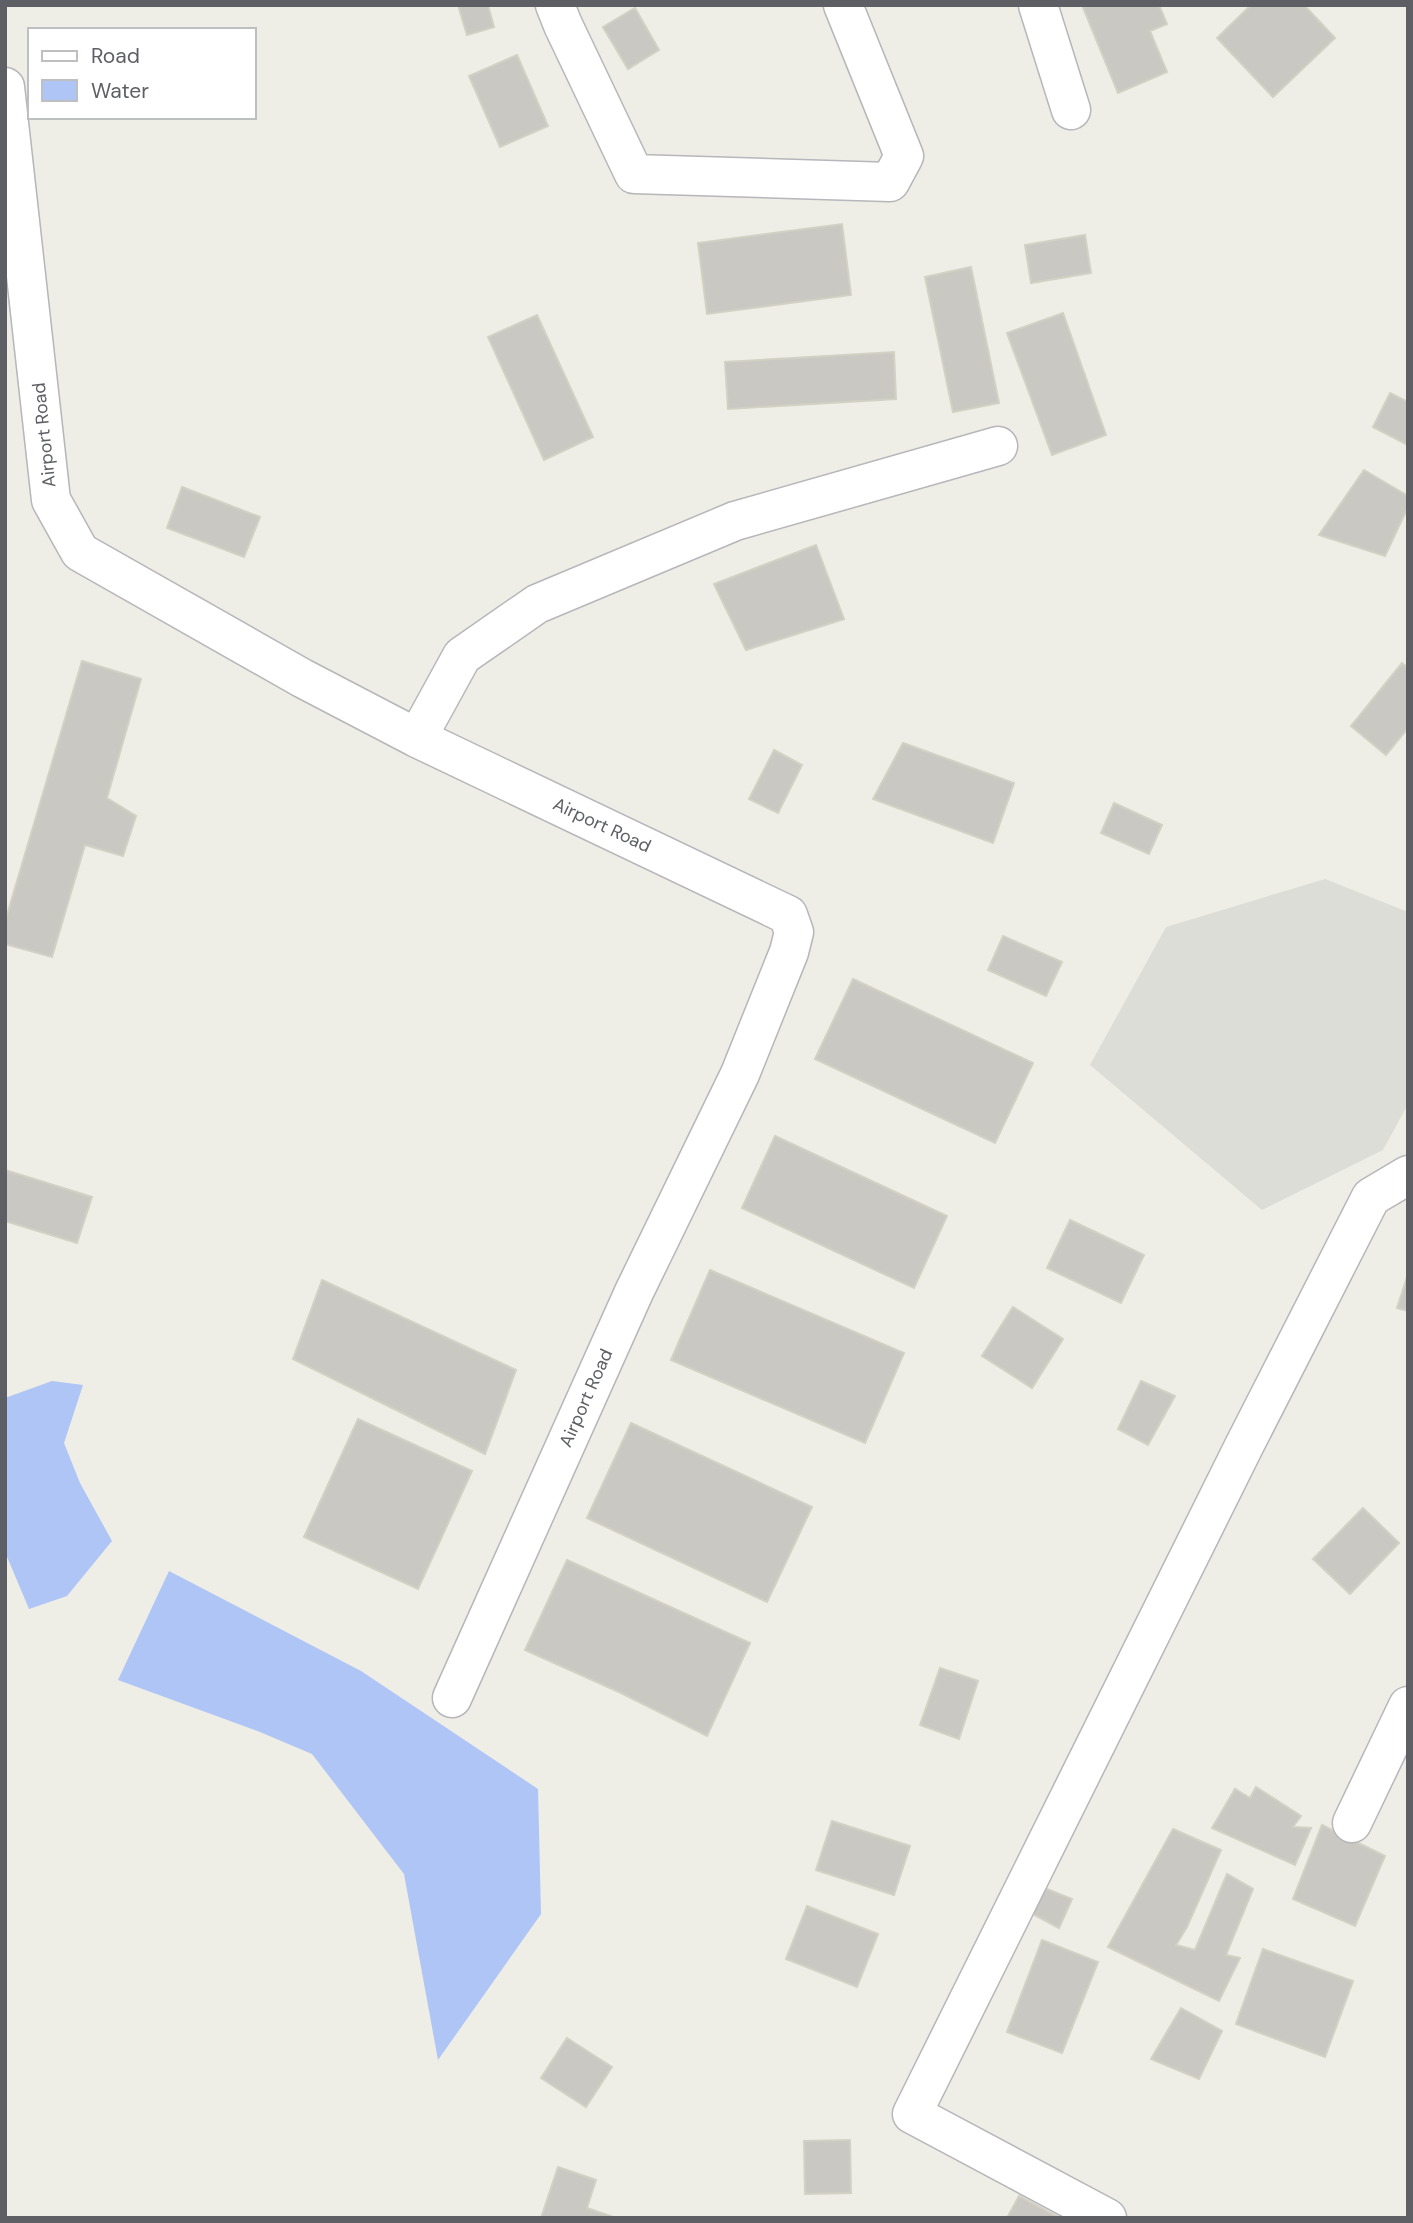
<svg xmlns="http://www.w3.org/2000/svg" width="1413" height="2223" font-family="'DM Sans',sans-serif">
	<rect width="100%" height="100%" fill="#eeeee6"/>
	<path fill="#ddddd8" d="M1325,879L1408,912V1104L1383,1150L1262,1210L1090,1065L1166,927Z"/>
	<path fill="#aec5f6" d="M52,1381L83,1385L64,1443L80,1483L112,1541L67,1596L29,1609L5,1552V1398Z
		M169,1571L361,1671L538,1789L541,1914L438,2060L404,1874L312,1754L260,1732L118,1680Z"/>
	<path fill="#c9c8c2" stroke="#d2d1c4" stroke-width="2" d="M458,5H488L494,27L467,35Z
		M1082,5H1159L1167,24L1150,31L1167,72L1118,93Z
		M1251,5H1304L1335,38L1273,97L1217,38Z
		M635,8L659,50L628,69L603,27Z
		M517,55L548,126L500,147L469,76Z
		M842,224L851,295L707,314L698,243Z
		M1085,235L1091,273L1031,283L1025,245Z
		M971,267L999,403L953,412L925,277Z
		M1063,313L1106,435L1052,455L1007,333Z
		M537,315L593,437L544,460L488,337Z
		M894,352L896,399L728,409L725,362Z
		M1390,393L1408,402V445L1373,427Z
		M1364,470L1408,496V507L1385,556L1319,535Z
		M182,487L260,517L244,557L167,528Z
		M816,545L844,619L746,650L714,584Z
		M82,661L141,679L107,798L136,816L123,856L85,845L52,957L5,944V922Z
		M1402,663L1408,668V728L1386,755L1351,726Z
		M903,743L1014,783L993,843L873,799Z
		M774,750L802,765L778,813L749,799Z
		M1114,803L1162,825L1149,854L1101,833Z
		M1003,936L1062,962L1046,996L988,970Z
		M853,979L1033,1063L995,1143L815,1059Z
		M775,1136L947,1216L914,1288L742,1208Z
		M5,1170L92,1197L77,1243L5,1221Z
		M1070,1220L1144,1255L1121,1303L1047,1268Z
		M710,1270L904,1353L865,1443L671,1360Z
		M1408,1274V1311L1397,1308Z
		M322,1280L516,1370L485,1454L293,1359Z
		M1013,1307L1063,1339L1032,1388L982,1356Z
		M1141,1381L1175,1396L1148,1445L1118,1429Z
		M358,1419L472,1471L418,1589L304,1537Z
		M631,1423L812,1507L767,1602L587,1518Z
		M1363,1508L1399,1543L1350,1594L1313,1559Z
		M567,1560L750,1643L707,1736L619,1692L525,1650Z
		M940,1668L978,1681L959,1739L920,1725Z
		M1256,1787L1301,1816L1293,1827L1311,1828L1295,1865L1212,1828L1235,1789L1250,1798Z
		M832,1821L910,1846L894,1895L816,1870Z
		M1322,1825L1385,1856L1355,1926L1293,1899Z
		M1173,1829L1221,1850L1187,1927L1176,1945L1195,1950L1227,1874L1253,1889L1226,1955L1240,1958L1219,2001L1108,1947Z
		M1042,1887L1072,1899L1059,1928L1031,1913Z
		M807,1906L878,1934L857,1987L786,1959Z
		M1042,1940L1098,1962L1062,2053L1007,2032Z
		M1263,1949L1353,1981L1325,2057L1236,2024Z
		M1181,2008L1222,2031L1199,2079L1151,2059Z
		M567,2038L612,2067L586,2107L541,2078Z
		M850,2140L851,2193L805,2194L804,2141Z
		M558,2167L596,2180L587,2208L616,2218H541Z
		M1019,2196L1060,2218H1007Z"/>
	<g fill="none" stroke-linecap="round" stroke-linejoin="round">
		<defs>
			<path id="minor" d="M555,5L563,25L634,174L890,182L904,156L843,5
				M1038,5L1071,110
				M5,87L51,500L80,552L302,678L417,738L788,915L794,932L789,952L740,1074L634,1292L452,1698
				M417,738L462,656L537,604L735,521L998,446
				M1352,1823L1408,1706
				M1107,2218L912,2114L1244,1446L1371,1197L1408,1175"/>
		</defs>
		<use href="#minor" stroke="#b6b6bb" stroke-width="41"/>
		<use href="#minor" stroke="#fff" stroke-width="38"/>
	</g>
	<g text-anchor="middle" stroke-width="7" stroke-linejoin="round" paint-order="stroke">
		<g font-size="18" fill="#5d5f64" stroke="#fff">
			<text transform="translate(44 435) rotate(-96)" y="6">Airport Road</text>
			<text transform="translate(602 825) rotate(25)" y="6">Airport Road</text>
			<text transform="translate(586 1398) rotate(-66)" y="6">Airport Road</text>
		</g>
	</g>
	<rect width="1413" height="2223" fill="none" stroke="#5d5f64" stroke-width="14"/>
	<rect x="28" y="28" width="228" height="91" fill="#ffffff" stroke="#bebfc1" stroke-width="2"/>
	<rect x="42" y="51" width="35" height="10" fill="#ffffff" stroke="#bebfc1" stroke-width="2"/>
	<text x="91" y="63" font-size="21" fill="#5d5f64">Road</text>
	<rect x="42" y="80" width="35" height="21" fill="#aec5f6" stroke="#bebfc1" stroke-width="2"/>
	<text x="91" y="98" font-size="21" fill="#5d5f64">Water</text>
</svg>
